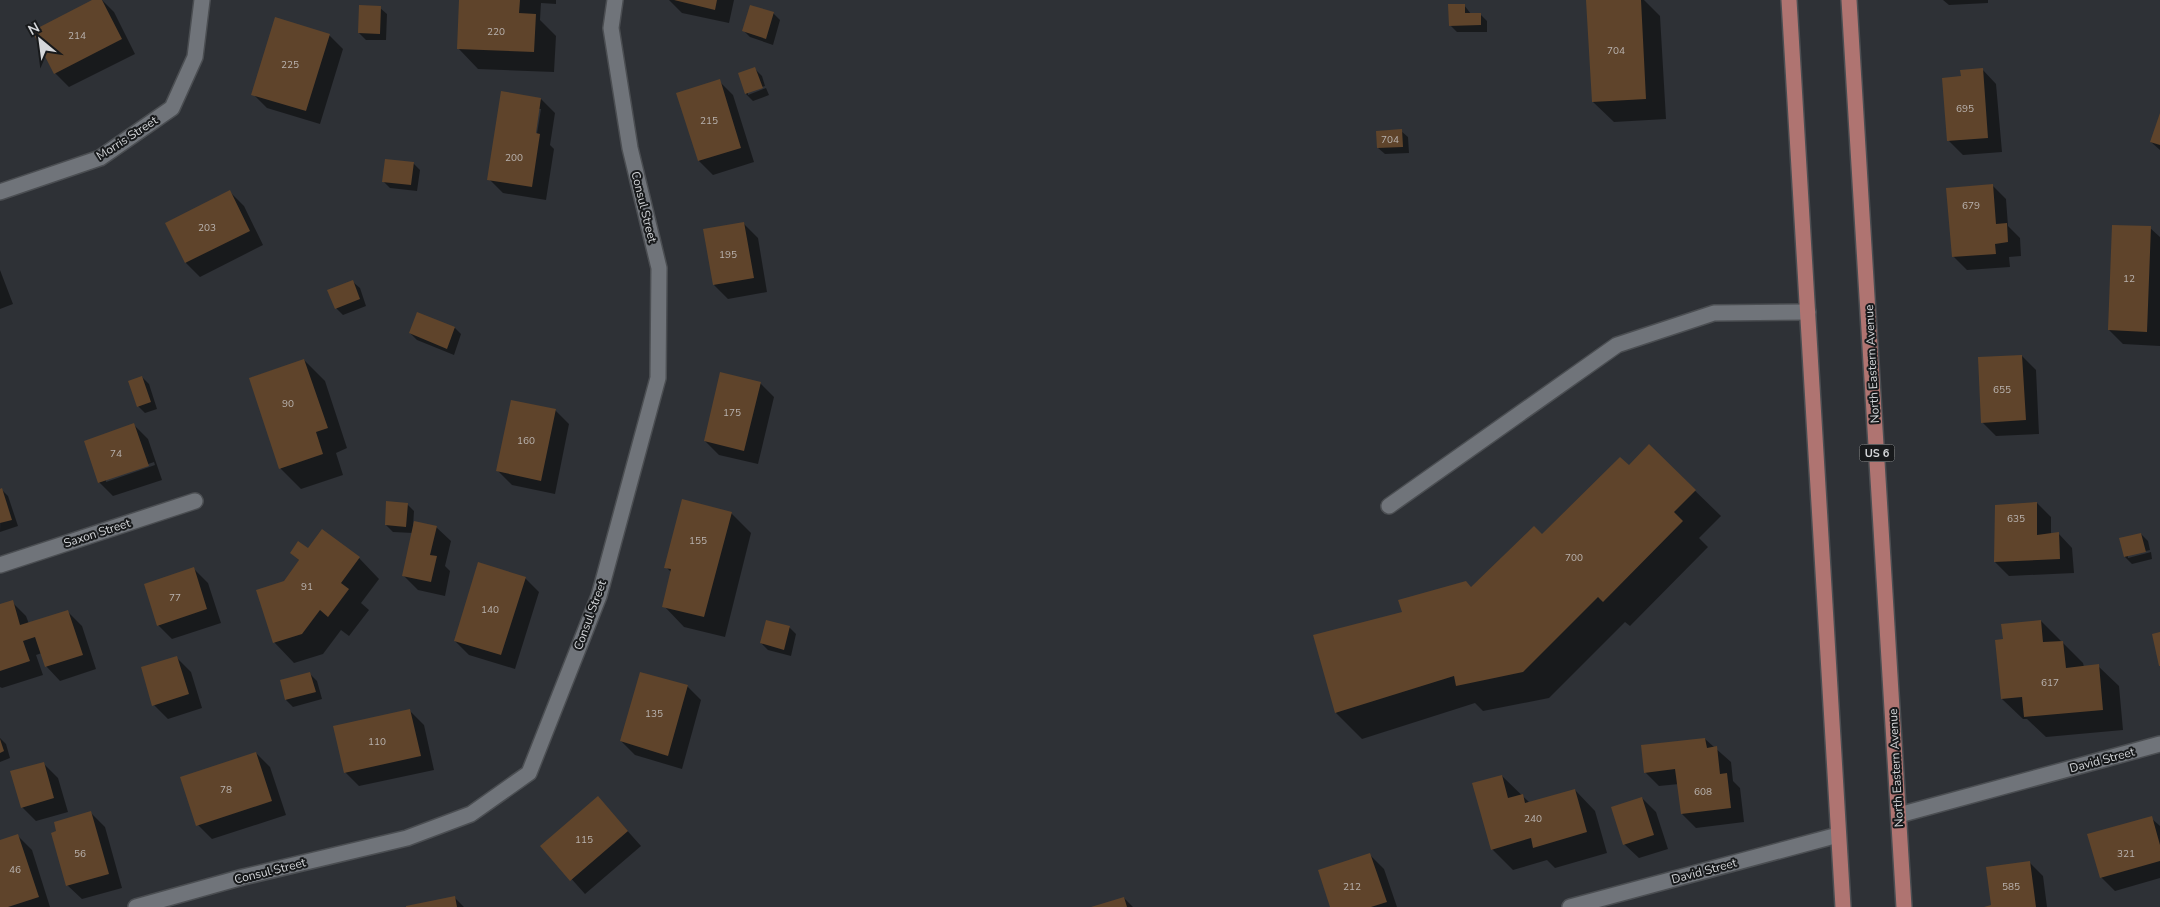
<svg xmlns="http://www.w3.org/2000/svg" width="2160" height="907" font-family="'Nunito Sans',sans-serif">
	<rect width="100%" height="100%" fill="#2e3136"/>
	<path fill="#0007" fill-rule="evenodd" d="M95,0H102L114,12L135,54L69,87L55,73Z
		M461,0H556V4L541,3L540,20L556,36L554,72L478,69L458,48Z
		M669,0H734L729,23L682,13Z
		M1588,0H1644L1660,16L1666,119L1614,122L1593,102Z
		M1943,0H1988V3L1949,5Z
		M1464,5L1471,14H1480L1487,21V32H1457L1450,25Z
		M380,8L387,14L386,40H366L359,33Z
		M773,13L780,20L773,45L750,37L743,30Z
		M329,35L343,49L320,124L267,108L253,94Z
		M755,69L762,76L765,86L748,92V95L766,88L769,95L753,101L746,94Z
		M1982,69L1996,84L2002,152L1963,155L1949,141L1962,78Z
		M719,81L733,95L754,162L713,175L699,161Z
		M541,99L555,113L550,145L554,149L546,200L503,193L489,179ZM538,109H541L536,139H534Z
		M2160,115V150L2151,142Z
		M1401,131L1408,137L1409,153L1385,154L1378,148Z
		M413,163L420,170L417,191L390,188L383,181Z
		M1992,185L2006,199L2008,226L2020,238L2021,256L2009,257L2010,267L1967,270L1953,256Z
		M230,192L244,206L263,245L200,277L186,263L166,224Z
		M744,224L758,238L767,292L728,299L714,285Z
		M2150,228L2160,237V346L2123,344L2109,330Z
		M0,270L13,304L0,309Z
		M353,282L360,288L366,306L343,315L336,308Z
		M455,328L461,334L454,355L417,340L410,333Z
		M2022,356L2036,370L2039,434L1996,436L1982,422Z
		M304,360L325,381L347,448L336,453L343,475L301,489L281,469L250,378Z
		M142,377L149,384L157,409L145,413L138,406Z
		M760,383L774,397L758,464L719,455L705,441Z
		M555,410L569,424L555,494L512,485L498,471Z
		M134,425L148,439L162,480L113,496L99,482ZM154,462L155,465L106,482V479Z
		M1649,446L1721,516L1699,538L1708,547L1630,626L1625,622L1549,698L1483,711L1475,703L1362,739L1336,713L1404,613L1472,588L1542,536L1629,466Z
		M1,489L8,496L18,526L0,532Z
		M2037,503L2051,517V534L2058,533L2072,548L2074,573L2009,576L1995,562Z
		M407,504L414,511L413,527H436L451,541L445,566L450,571L445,596L418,590L404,576L413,533L393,532L386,525Z
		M731,513L751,533L725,637L684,627L664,606L672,573L666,567Z
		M2141,534L2148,541L2150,550L2128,555V558L2151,552L2152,559L2132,564L2125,557L2120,539Z
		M308,550L359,558L379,579L361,603L369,610L349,636L341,630L323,654L294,663L274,642L285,582L300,561L291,553Z
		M194,569L208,583L221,623L172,639L158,625Z
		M525,578L539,592L515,669L469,655L455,641Z
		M12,602L26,616L29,624L68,612L82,626L96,669L60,681L46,666L42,653L36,655L43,675L2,688L0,687V606Z
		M2041,621L2083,663L2084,667L2098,666L2119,686L2123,730L2046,737L2027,719H2023L2002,699L2004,640Z
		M789,627L796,634L791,656L768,650L761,643Z
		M177,658L191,672L202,708L168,719L154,705Z
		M310,674L317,681L322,699L293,707L286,700L281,681Z
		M687,686L701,700L682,769L635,755L621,741Z
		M410,711L424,725L434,770L359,786L345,772Z
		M0,738L6,744L10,758L0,762Z
		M1705,739L1731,762L1733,781L1740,788L1744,822L1696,828L1682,814L1679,784L1659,786L1645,772Z
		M256,753L270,767L286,815L212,839L198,825Z
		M43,763L58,778L68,812L36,821L22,807Z
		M1502,776L1530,803L1575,790L1595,811L1607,853L1555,868L1547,860L1513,870L1492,849Z
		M598,798L641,846L585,894L542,846Z
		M1642,798L1656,812L1668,849L1639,858L1624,844Z
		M91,813L105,827L122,888L82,899L67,885Z
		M2151,818L2160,826V878L2115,891L2101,877Z
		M18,836L32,850L50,907H0V842Z
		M1370,855L1384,869L1397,907H1332Z
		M2029,862L2043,876L2047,907H1987L1992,906Z
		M454,897L464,907H408Z
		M1124,898L1133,907H1094Z"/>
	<path fill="#5f442b" d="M92,0H102L122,39L54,74L32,31Z
		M459,0H520L519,13L536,14L534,52L457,49Z
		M674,0H717L715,10Z
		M1586,0H1641L1646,99L1592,102Z
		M1448,4H1465V13H1481V25L1449,26Z
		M359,5L381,6L380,34L358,33Z
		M750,5L774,12L766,39L742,31Z
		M275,17L330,34L306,111L251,95Z
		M755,67L763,88L745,94L738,73Z
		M1983,68L1988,138L1947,141L1942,78L1961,76L1960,70Z
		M720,79L741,148L698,161L676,93Z
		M501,91L541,98L536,133L540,134L532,187L487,180Z
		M2160,113V145L2150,142Z
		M1402,129L1403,147L1377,148L1376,131Z
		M385,159L414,162L411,185L382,182Z
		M1993,184L1996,224L2007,223L2008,242L1995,244L1996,254L1952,257L1946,188Z
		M230,190L250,231L185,263L165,223Z
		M744,222L754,278L713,285L703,229Z
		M2112,225L2151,226L2147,332L2108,330Z
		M353,280L360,299L335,309L327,290Z
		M417,312L455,327L447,349L409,333Z
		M2022,355L2026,420L1981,423L1978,357Z
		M304,359L328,428L316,432L323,454L279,469L249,378Z
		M720,372L761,382L744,451L704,441Z
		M142,376L151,402L137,407L128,381Z
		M511,400L556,409L541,481L496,471Z
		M134,423L149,466L98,483L84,441Z
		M1649,444L1696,490L1674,512L1683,521L1603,602L1598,597L1523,672L1456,686L1454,676L1335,713L1313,635L1402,612L1398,600L1466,581L1471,587L1534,526L1542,534L1620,457L1629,465Z
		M2,488L12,520L0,523V489Z
		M682,499L732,512L704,617L662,607L671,569L664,568Z
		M386,501L408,503L406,527L385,525Z
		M2037,502V535L2059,532L2060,559L1994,562L1995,505Z
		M414,521L437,526L430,555L437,556L431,582L402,576Z
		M322,529L360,557L341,583L349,589L328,617L320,610L302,634L273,643L256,590L284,581L299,560L290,553L298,541L308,548Z
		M2141,533L2146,552L2124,557L2119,538Z
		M478,562L526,577L501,655L454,641Z
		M194,567L207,609L157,626L144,584Z
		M13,600L20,625L68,610L83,655L45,667L35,637L23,641L30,661L0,671V604Z
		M766,620L790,626L784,650L760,643Z
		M2041,620L2043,642L2063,641L2066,668L2099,664L2103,710L2024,717L2022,697L2001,699L1995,640L2003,639L2001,624Z
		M2160,632V666H2159L2152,634Z
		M177,656L189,694L152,706L141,667Z
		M310,672L316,692L285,700L280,680Z
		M640,672L688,685L668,756L620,741Z
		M410,709L421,756L344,773L333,726Z
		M1705,738L1707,748L1717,746L1720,774L1727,773L1731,808L1681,814L1675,769L1644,773L1641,745Z
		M0,739L4,751L0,753Z
		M256,752L272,801L196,826L180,777Z
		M44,762L54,798L21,808L10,771Z
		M1502,775L1508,798L1523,794L1525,803L1575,789L1587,832L1533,848L1531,838L1491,850L1472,783Z
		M598,796L628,831L570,881L540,846Z
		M1642,797L1654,835L1623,845L1611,807Z
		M91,811L109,874L66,886L51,833L56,831L54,822Z
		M2152,816L2160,845V861L2100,878L2087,834Z
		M18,834L39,897L8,907H0V840Z
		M1370,853L1387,902L1371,907H1330L1318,870Z
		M2030,861L2036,907H1984L1991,905L1986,867Z
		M455,896L457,907H406V906Z
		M1124,897L1127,907H1091Z"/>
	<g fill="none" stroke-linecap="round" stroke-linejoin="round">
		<defs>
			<path id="minor" d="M0,192L100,158L172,108L195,57L202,0
				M1389,506L1617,345L1714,313L1808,312
				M0,565L195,501
				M1899,815L2160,744
				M136,907L243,877L407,838L471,814L529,773L599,596L658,378L659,268L630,148L611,28L615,0
				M1570,907L1838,835"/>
			<path id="major" d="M1789,0L1843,907
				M1849,0L1904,907"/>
		</defs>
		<use href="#minor" stroke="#4b4e52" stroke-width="18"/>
		<use href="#major" stroke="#4b4e52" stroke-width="18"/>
		<use href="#minor" stroke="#70747a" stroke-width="15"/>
		<use href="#major" stroke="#af7471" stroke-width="15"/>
	</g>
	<g text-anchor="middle" stroke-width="4" stroke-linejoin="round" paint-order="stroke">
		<g font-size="10" fill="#b8b2ae">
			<text x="496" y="35">220</text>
			<text x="77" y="39">214</text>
			<text x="1616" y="54">704</text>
			<text x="290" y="68">225</text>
			<text x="1965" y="112">695</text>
			<text x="709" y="124">215</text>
			<text x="1390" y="143">704</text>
			<text x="514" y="161">200</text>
			<text x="1971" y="209">679</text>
			<text x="207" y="231">203</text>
			<text x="728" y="258">195</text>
			<text x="2129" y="282">12</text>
			<text x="2002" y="393">655</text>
			<text x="288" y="407">90</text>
			<text x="732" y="416">175</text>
			<text x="526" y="444">160</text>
			<text x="116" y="457">74</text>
			<text x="2016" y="522">635</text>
			<text x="698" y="544">155</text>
			<text x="1574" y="561">700</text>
			<text x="307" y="590">91</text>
			<text x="175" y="601">77</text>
			<text x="490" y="613">140</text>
			<text x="2050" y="686">617</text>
			<text x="654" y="717">135</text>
			<text x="377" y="745">110</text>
			<text x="226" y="793">78</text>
			<text x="1703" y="795">608</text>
			<text x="1533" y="822">240</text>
			<text x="584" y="843">115</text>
			<text x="80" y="857">56</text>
			<text x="2126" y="857">321</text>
			<text x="15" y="873">46</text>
			<text x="1352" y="890">212</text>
			<text x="2011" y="890">585</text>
		</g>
		<rect fill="#17191b" stroke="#9c9ea1" stroke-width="1" x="1859.5" y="444.5" width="35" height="17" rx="4"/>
		<g font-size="11" font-weight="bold" fill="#d5d7da">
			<text x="1877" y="457">US 6</text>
		</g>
		<g font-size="12" fill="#d5d7da" stroke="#17191b">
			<text transform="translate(127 138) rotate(-33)" y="4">Morris Street</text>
			<text transform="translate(644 207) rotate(76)" y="4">Consul Street</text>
			<text transform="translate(1872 364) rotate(-93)" y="4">North Eastern Avenue</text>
			<text transform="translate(97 533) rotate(-18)" y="4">Saxon Street</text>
			<text transform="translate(590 615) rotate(-70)" y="4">Consul Street</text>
			<text transform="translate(2102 760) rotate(-15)" y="4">David Street</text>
			<text transform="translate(1896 768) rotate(-93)" y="4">North Eastern Avenue</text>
			<text transform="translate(270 871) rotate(-14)" y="4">Consul Street</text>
			<text transform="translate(1704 871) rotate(-15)" y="4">David Street</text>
		</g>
	</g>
	<g transform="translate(40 40) rotate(331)" stroke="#17191b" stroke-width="4" paint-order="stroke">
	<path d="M0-4L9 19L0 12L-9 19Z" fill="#d5d7da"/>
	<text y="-8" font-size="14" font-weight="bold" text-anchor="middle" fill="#d5d7da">N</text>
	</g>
</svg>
